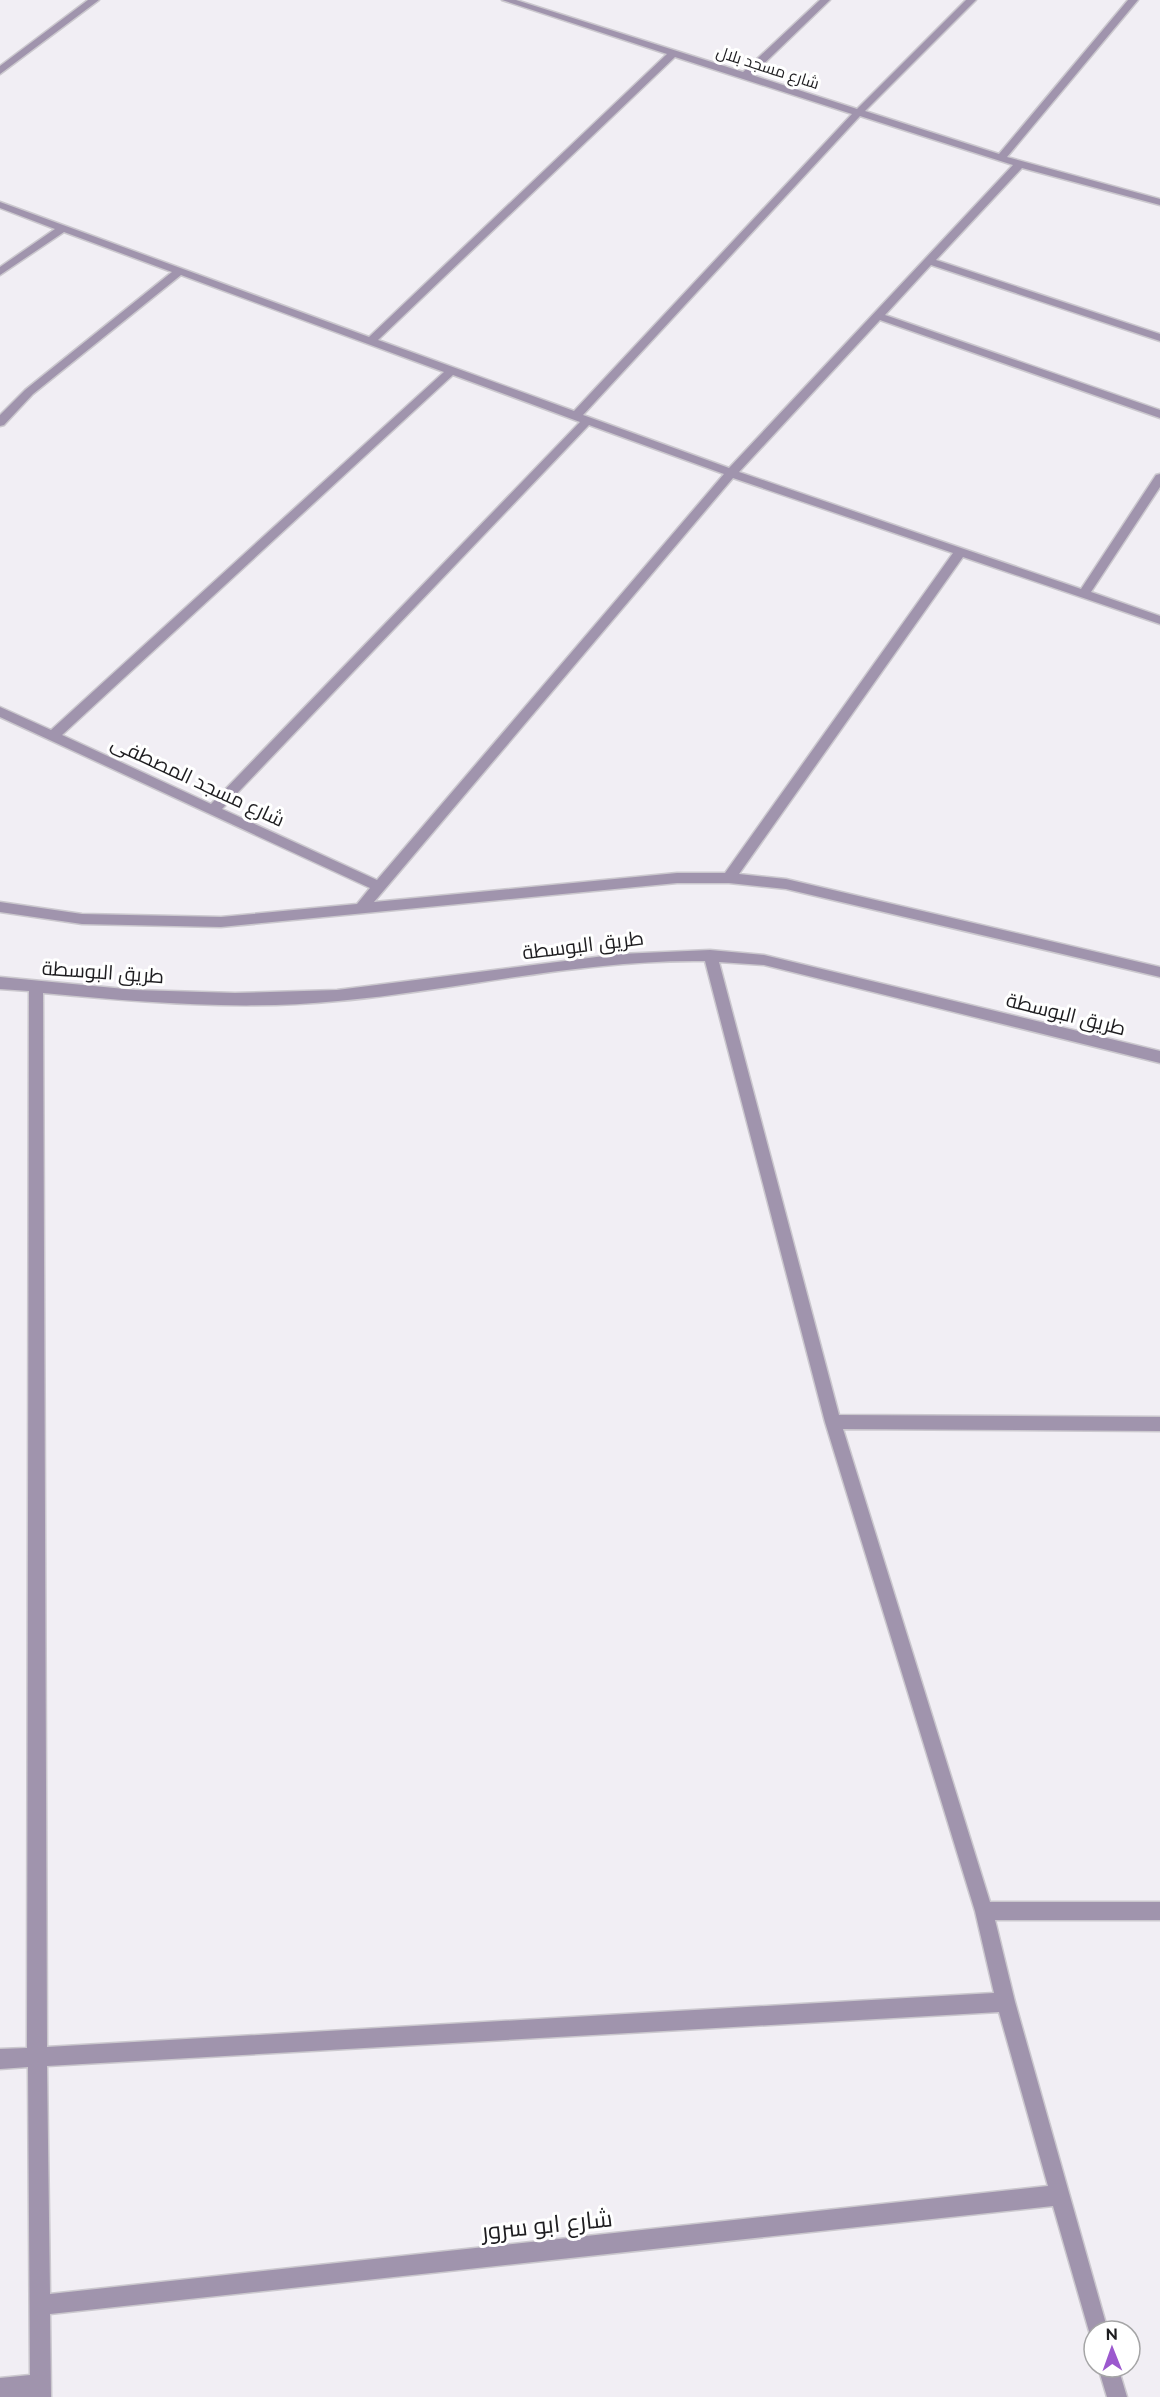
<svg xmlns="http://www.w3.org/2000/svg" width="1160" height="2397" font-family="Raleway,Cairo,sans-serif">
	<rect width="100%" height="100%" fill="#f1eef4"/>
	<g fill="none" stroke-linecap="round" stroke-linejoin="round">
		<defs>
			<path id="minor" d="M88,0H99L0,74V66Z
				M502,0H516L743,72L820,0H830L752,75L857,109L966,0H976L865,111L999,154L1128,0H1138L1007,157L1160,199V205L1022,168L936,260L1160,334V341L931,265L885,315L1160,410V418L880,320L739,472L1081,589L1156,475L1160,474V487L1091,592L1160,616V624L963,557L739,874L786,879L1160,967V977L786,889L729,883H677L221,927L82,924L0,912V902L82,914L221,917L357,904L370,888L0,717V707L51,730L444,372L181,275L33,394L4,425L0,426V415L25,390L172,272L64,232L0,275V267L55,229L0,208V202L369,337L667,54ZM675,57L852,114L574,411L378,340ZM860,116L1013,165L729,468L583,415ZM453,375L580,422L211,804L62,735ZM589,425L724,474L377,880L222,809ZM733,478L953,553L725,873H677L374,902Z
				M710,950L764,955L1160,1051V1063L764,965L719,962L839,1415L1160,1417V1431L843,1429L990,1902H1160V1920H995L1015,2002L1108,2331H1094V2340L1091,2338L1053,2206L50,2314L51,2397H0V2378L30,2375L28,2067L0,2069V2049L27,2048L29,991L0,989V977L135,990L235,993L337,990L620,954ZM705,961L825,1422L975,1911L994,1993L47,2047L43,993C140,1002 241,1011 338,1001C460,990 582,959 705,961ZM999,2012L1048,2186L50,2294L47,2066Z
				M1098,2367H1118L1127,2397H1107Z"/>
		</defs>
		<use href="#minor" stroke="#cbc8ce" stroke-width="3"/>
		<use href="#minor" fill="#a094ad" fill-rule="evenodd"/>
	</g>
	<g text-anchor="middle" stroke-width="6" stroke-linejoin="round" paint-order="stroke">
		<g font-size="16" fill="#1e1d20" stroke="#fff">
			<text transform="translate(768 67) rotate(18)" y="6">شارع مسجد بلال</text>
		</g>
		<g font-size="20" fill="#1e1d20" stroke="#fff">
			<text transform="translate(198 781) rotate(25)" y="7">شارع مسجد المصطفى</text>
			<text transform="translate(583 945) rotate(-7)" y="7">طريق البوسطة</text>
			<text transform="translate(103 972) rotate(4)" y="7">طريق البوسطة</text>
			<text transform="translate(1066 1014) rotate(14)" y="7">طريق البوسطة</text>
		</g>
		<g font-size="24" fill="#1e1d20" stroke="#fff">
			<text transform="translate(547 2225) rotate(-6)" y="8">شارع ابو سرور</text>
		</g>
	</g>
	<g transform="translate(1112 2349) rotate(359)"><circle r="28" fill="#ffffff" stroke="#a5a5a6" stroke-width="1.5"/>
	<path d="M0-4.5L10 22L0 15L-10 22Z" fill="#9c59ce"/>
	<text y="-9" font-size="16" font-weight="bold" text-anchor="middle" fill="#1e1d20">N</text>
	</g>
</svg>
